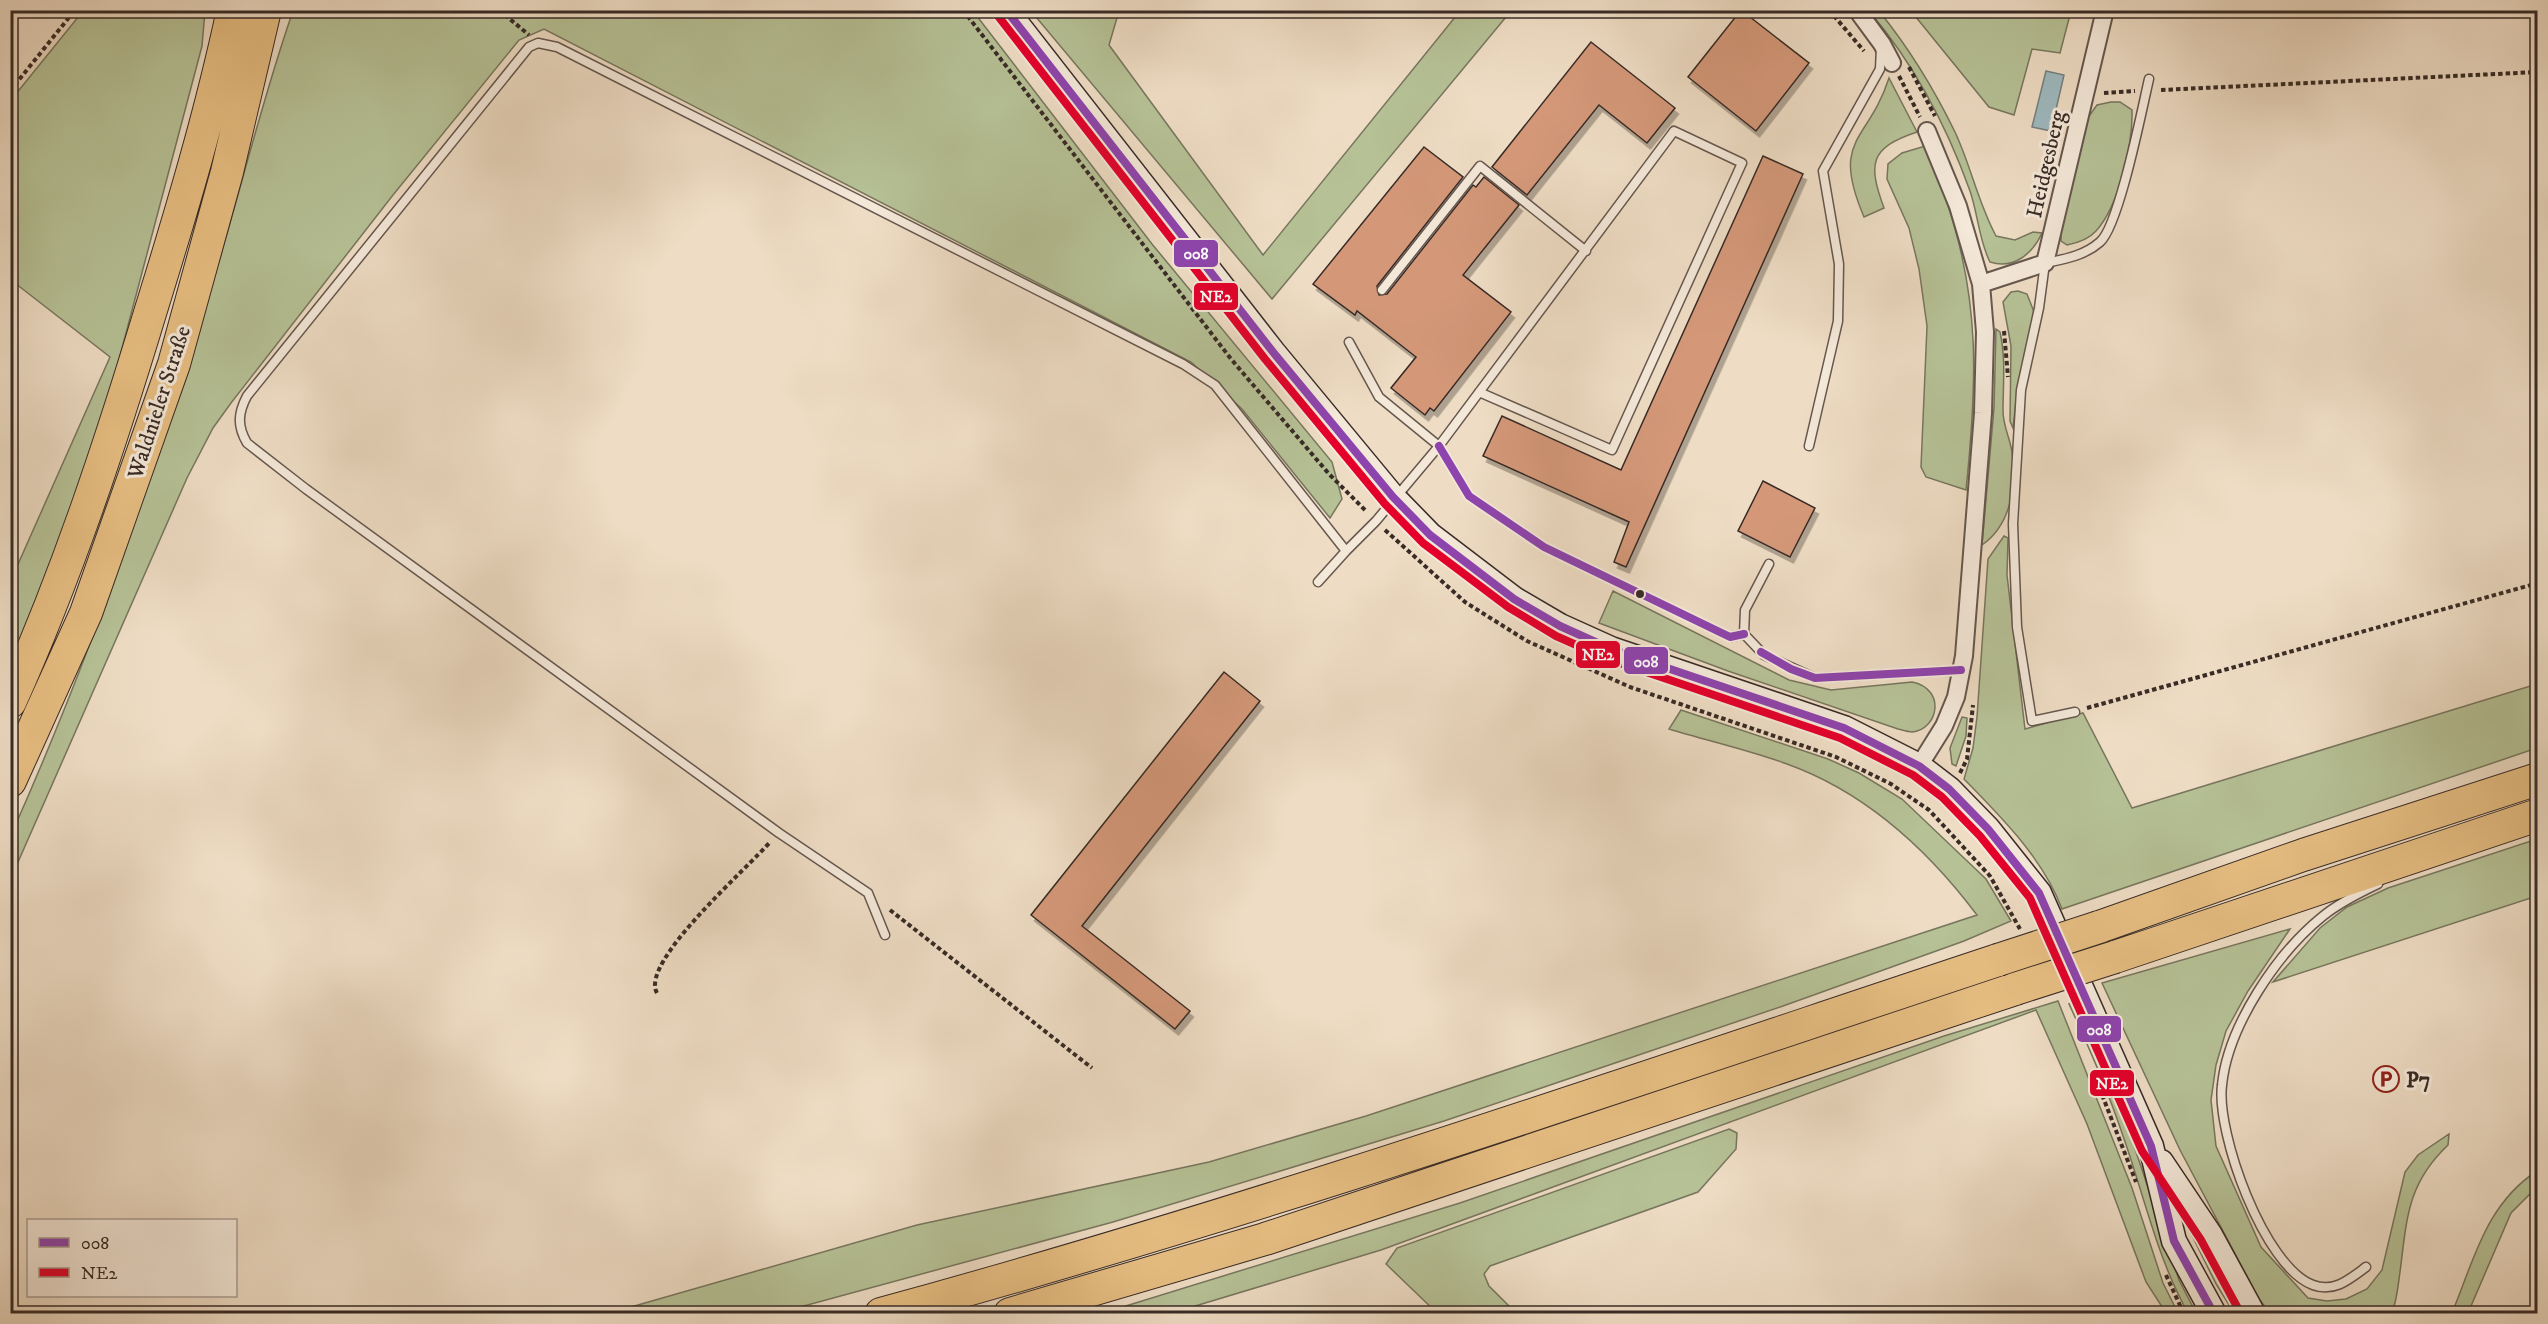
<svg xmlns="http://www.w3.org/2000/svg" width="2548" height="1324" font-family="'IM FELL DW Pica',serif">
	<defs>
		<filter id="shadow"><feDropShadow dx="3.5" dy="6" stdDeviation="0" flood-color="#0004"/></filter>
	</defs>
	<rect width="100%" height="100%" fill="#eedcc4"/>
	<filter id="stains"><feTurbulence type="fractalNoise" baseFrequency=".00333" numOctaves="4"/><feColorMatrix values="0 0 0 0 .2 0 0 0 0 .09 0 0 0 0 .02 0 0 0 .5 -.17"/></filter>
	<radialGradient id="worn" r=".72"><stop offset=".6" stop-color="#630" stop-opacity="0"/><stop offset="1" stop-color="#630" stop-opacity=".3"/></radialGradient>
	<path fill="#b6c196" stroke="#77765e" stroke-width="1.5" d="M83,11H205L202,46L94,454L11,662V580L110,357L11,280V100Z
		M293,11H973L1152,244L1332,462L1342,499L1330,518L1242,409L1191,362L544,29L519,40L393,195L231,403L213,428L187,478L11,878V835C89,661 152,480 208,298C238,202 260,105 293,11Z
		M1031,11H1119L1109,45L1263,255L1460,11H1511L1272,299Z
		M1869,11H1879C1909,48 1934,89 1955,132C1971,166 1978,203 1996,236L2015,240L2033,232L2042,233C2033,253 2014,270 1990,262C1979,241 1978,214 1970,191C1946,124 1915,65 1869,11Z
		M1911,11H2071L2060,53L2032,49L2014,115L1989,107Z
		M1889,78L1917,132C1869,148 1868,164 1884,208L1864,217C1830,137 1868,143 1889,78Z
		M2111,102H2120L2132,110C2133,143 2119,206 2096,231C2089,239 2077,243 2067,245L2061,241V229L2084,123L2097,105Z
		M1925,146C1935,160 1939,181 1945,197C1981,299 1977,384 1966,490L1926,477L1921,467L1927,326L1919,269L1909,228L1887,179L1888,164L1902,153Z
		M2018,291L2027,294L2034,312L2017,393L2013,428L2010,421L2011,346L2003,302L2011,292Z
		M1996,329L2000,332C2006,359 2003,384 2003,411C2003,426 2010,438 2012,452C2017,485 2011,525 1982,545L1994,408Z
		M2004,536L2008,538L2007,575L2025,729L2083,713L2132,808L2537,684V748L2062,909C2043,858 2001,817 1964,779L1973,748L1977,717L1988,559Z
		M1613,591L1789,680L1831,690L1912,682C1947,689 1938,730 1912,732C1908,732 1902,730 1898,729L1728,671L1599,623Z
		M1681,710L1828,759L1859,773L1902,799L1986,879L2011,921L1964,941L1783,1006L1444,1121L1113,1222L778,1313H610L917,1225L1209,1162L1366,1116L1977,915C1928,850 1865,792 1787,764C1749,750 1708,741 1669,729Z
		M1962,717L1967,718L1966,736L1956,766L1952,764L1950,748Z
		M2537,839V896L2273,982L2320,928L2347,907L2388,888Z
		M2290,929L2248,991L2226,1031L2216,1065L2211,1100L2216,1146L2261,1247L2308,1298L2327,1301L2346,1299L2367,1289L2382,1270L2405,1172L2418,1155L2449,1134L2448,1145C2407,1184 2407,1218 2400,1272C2398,1286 2397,1300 2392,1313H2270L2259,1299L2180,1150L2102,983Z
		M2058,1001L2132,1188L2163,1283L2178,1313H2166L2146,1282L2087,1124L2036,1010L1381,1250L1172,1313H1103L1460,1203L1944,1036Z
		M2075,1002L2121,1107L2179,1280L2196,1313H2188C2157,1258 2144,1195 2123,1136C2108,1091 2089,1047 2069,1004Z
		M1729,1129L1737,1133L1736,1149L1698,1192L1490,1266L1484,1274L1489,1286L1516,1313H1437L1386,1264L1397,1248Z
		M2537,1171V1187L2511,1213L2468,1313H2452C2474,1260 2486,1204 2537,1171Z
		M2181,1203L2222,1285L2243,1313H2234L2216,1284L2179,1209Z"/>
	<path fill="#9eb9bf" stroke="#758082" stroke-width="1.5" d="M2046,71L2064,75L2051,131L2032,127Z"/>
	<path fill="#d49879" stroke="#382b26" stroke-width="1.5" filter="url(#shadow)" d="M1741,10L1809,63L1756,131L1688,77Z
		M1591,42L1675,108L1647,143L1599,105L1527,195L1492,167Z
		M1424,147L1463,177L1377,286L1379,295L1387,294L1473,185L1476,187L1484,177L1519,205L1463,275L1511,312L1434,411L1430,408L1425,415L1391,388L1416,357L1357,311L1355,315L1313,284Z
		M1763,156L1803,174L1626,567L1614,562L1629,522L1483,456L1502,416L1621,470Z
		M1763,481L1815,508L1790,557L1738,531Z
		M1224,672L1260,701L1082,926L1190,1011L1175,1029L1031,915Z"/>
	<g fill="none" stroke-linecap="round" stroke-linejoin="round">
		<defs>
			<path id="lane" d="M1382,290L1480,166L1586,251
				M1349,342L1379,397L1439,446L1469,496L1544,547L1730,637L1744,634
				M1809,446L1838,321L1839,264L1823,171L1880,69L1881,47
				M1769,564L1745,610L1744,634L1764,655L1815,678L1961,670
				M1318,582L1346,551
				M2075,712L2032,721L2017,627L2013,524L2021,390L2039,308L2045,263C2065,259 2084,256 2100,242C2119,226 2142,109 2149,79
				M885,935L868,893L779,833L306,489L247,443C237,426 238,413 247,396L529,47L538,43L557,47L1183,364L1215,385L1346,551L1376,521L1439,446L1674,131L1742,163L1612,450L1479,392
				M2366,1267C2350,1279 2334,1293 2313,1285C2264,1267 2216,1133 2222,1085C2228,1026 2277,953 2323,916C2339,903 2359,893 2378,884"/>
			<path id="street" d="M1857,10L1882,44L1892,63
				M1981,284L2045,263L2105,10
				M1919,766L1944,726L1956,697L1964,656L1983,413L1985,332L1981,284L1958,206L1927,131"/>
			<path id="secondary" d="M1006,10L1273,352L1393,497L1430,535L1514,599L1560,626L1611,649L1844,728L1919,766L1949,789L1988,829L2039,893L2151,1146L2174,1241L2214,1314
				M2161,1162L2210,1235L2253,1314"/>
			<path id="highway" d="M10,702C67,575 110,445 150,313C181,213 211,113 233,10
				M10,781L86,613L174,364L227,172L265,10
				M2099,927L2303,855L2538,779
				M2115,957L2538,815
				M881,1314C1258,1211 1627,1083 1998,960
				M1010,1314L1265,1239L2015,989"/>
		</defs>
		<use href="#lane" stroke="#66574e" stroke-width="11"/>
		<use href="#street" stroke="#66574e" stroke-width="20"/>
		<use href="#secondary" stroke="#382b26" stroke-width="27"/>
		<use href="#highway" stroke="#382b26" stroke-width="34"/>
		<path stroke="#382b26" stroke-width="4" stroke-dasharray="4.5 3" stroke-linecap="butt" d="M499,10L529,35
			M963,10L1231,359L1329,474L1367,512
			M1829,10L1864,51
			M1909,67L1935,116
			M1899,76L1920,117
			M2161,90L2538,72
			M10,91L75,10
			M2104,93L2135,91
			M2004,331L2008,377
			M1385,530L1465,602L1527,641L1630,687L1836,757L1891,784L1929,810L1990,876L2020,929
			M2087,708L2538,583
			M1960,773L1967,759L1973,705
			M890,910L1092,1068
			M657,993C639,962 749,867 770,842
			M2094,1074L2136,1182
			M2166,1275L2184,1314"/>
		<use href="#lane" stroke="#f4e8d9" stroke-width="8"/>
		<use href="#street" stroke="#f4e8d9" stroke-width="16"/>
		<use href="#secondary" stroke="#f4e8d9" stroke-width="24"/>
		<use href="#highway" stroke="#e7be82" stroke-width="32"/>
		<defs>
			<path id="highway-bridge" d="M1998,960L2099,927
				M2015,989L2115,957"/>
		</defs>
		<use href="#highway-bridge" stroke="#382b26" stroke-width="34" stroke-linecap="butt"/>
		<use href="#highway-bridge" stroke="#e7be82" stroke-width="32"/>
		<defs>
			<path id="bus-1" d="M1006,10L1273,352L1393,497L1430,535L1514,599L1560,626L1611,649L1844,728L1919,766L1949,789L1988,829L2039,893L2151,1146L2174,1241L2214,1314
				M1439,446L1469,496L1544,547L1730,637L1744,634
				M1761,652L1791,669L1815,678L1961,670"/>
			<path id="bus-2" d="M998,16L1265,359L1385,504L1423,543L1508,607L1556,636L1608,659L1840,738L1913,775L1942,797L1980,836L2030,898L2142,1151L2201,1240L2241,1314"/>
		</defs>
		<use href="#bus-1" stroke="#f4e8d9" stroke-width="12"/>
		<use href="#bus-2" stroke="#f4e8d9" stroke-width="12"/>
		<use href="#bus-1" stroke="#8e44ad" stroke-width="8"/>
		<use href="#bus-2" stroke="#e4002b" stroke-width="8"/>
	</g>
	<defs>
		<symbol id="parking-ring" viewBox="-11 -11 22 22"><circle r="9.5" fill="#f4e8d9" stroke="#8f2418" stroke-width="1.5"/><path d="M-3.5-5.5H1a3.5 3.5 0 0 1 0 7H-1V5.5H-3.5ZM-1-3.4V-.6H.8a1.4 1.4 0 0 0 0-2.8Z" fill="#8f2418"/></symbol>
	</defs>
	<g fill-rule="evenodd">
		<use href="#parking-ring" x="2371" y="1064" width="30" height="30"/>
	</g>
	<circle fill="#382b26" stroke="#f4e8d9" stroke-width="2" cx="1640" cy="594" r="5"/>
	<g text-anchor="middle" stroke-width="6" stroke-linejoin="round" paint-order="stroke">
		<g font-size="22" fill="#382b26" stroke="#f4e8d9">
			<text transform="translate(2045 164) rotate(-77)" y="8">Heidgesberg</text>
			<text transform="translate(158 402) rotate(-72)" y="8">Waldnieler Straße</text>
		</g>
		<g font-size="22" font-weight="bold" fill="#382b26" stroke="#f4e8d9" text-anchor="start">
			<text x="2406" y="1087">P7</text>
		</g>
	</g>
	<g stroke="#f4e8d9" stroke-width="2">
		<rect x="1173" y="239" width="46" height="29" rx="6" fill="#8e44ad"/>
		<rect x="1193" y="282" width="46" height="29" rx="6" fill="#e4002b"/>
		<rect x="1575" y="640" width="46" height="29" rx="6" fill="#e4002b"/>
		<rect x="1623" y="646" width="46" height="29" rx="6" fill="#8e44ad"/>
		<rect x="2076" y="1015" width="46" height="28" rx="6" fill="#8e44ad"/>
		<rect x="2089" y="1069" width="46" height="28" rx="6" fill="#e4002b"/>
	</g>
	<g font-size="16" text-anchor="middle" font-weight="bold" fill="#fff">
		<text x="1196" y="259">008</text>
		<text x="1216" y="302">NE2</text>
		<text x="1598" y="660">NE2</text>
		<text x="1646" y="667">008</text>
		<text x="2099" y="1035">008</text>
		<text x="2112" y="1089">NE2</text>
	</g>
	<rect width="2548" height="1324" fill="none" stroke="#eedcc4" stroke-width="36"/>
	<rect x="12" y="12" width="2524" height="1300" fill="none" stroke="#382b26" stroke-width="3"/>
	<rect x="18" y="18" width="2512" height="1288" fill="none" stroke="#382b26" stroke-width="1.5"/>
	<rect x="27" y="1219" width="210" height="78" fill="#f4e8d9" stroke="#a99c91" stroke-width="1.5"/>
	<rect x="39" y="1238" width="30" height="9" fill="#8e44ad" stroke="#a99c91" stroke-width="1.5"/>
	<text x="81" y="1249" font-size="18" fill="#382b26">008</text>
	<rect x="39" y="1268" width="30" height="9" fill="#e4002b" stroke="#a99c91" stroke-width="1.5"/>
	<text x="81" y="1279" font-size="18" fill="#382b26">NE2</text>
	<rect width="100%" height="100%" filter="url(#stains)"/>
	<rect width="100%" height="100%" fill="url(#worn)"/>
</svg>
